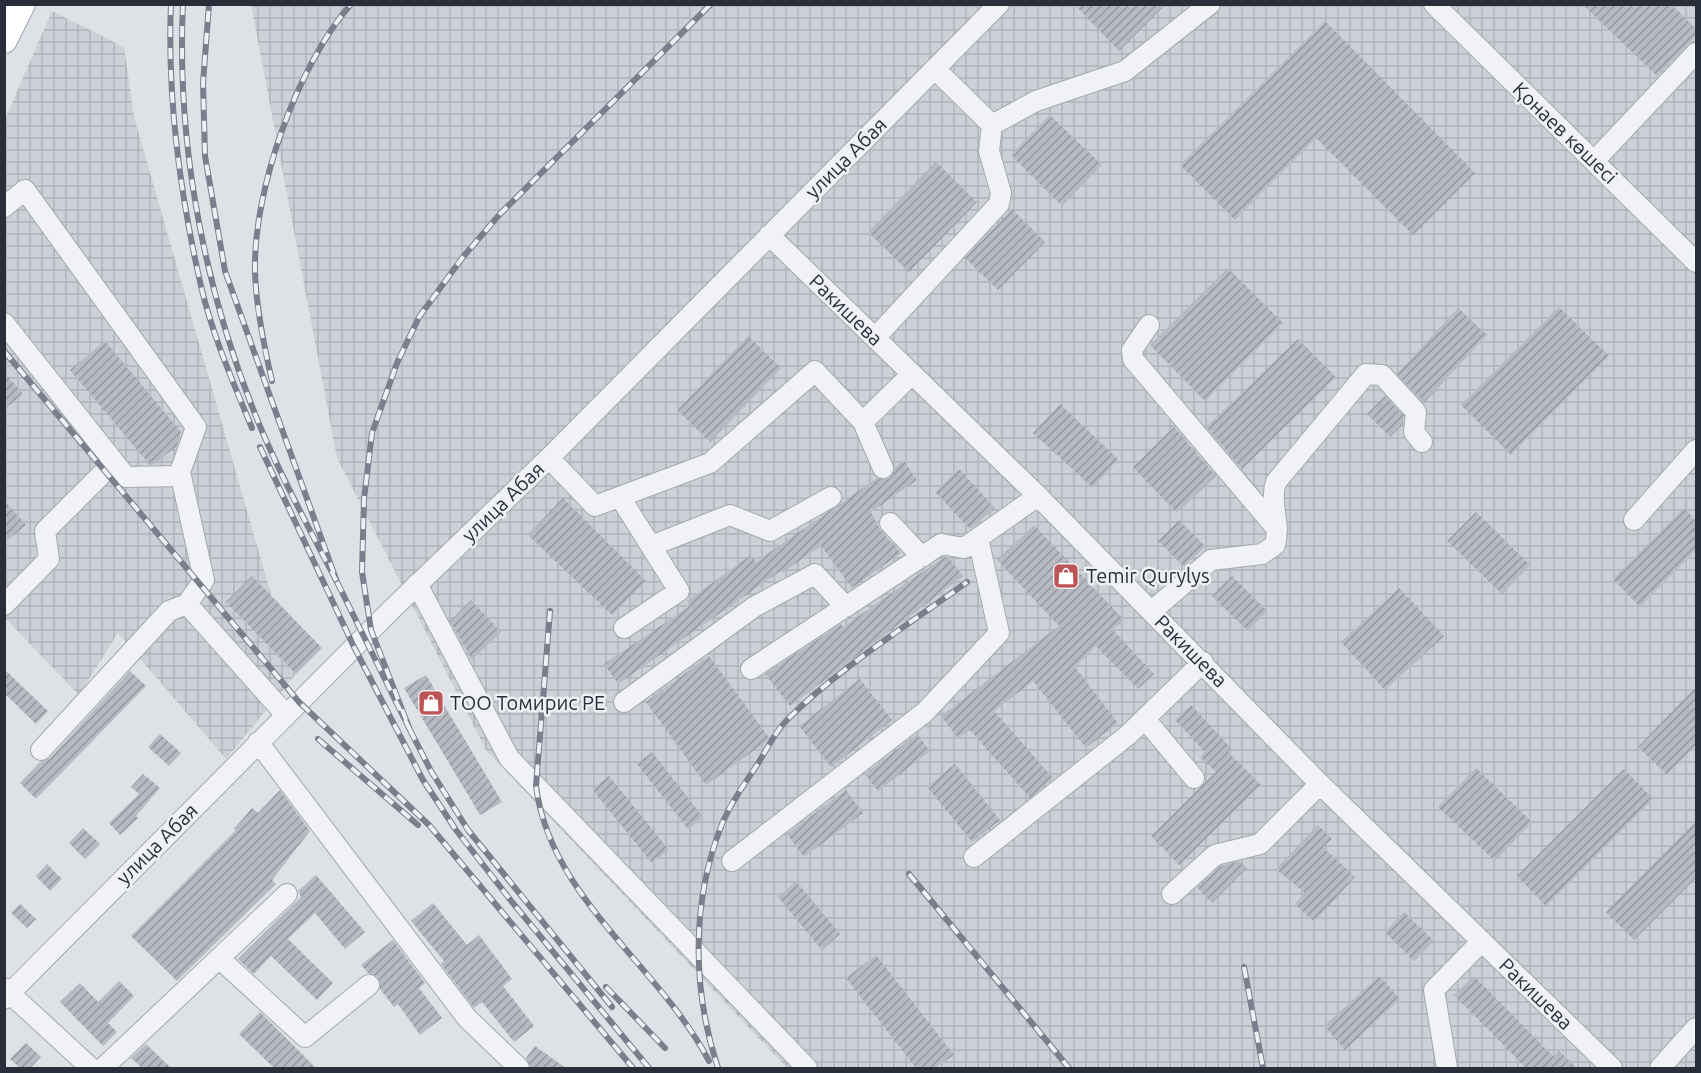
<svg xmlns="http://www.w3.org/2000/svg" width="1701" height="1073" font-family="Ubuntu,sans-serif">
	<defs>
		<pattern id="industrial-grid" width="8" height="8" patternUnits="userSpaceOnUse" patternTransform="scale(1.5)"><rect width="8" height="8" fill="#cdd0d7"/><path d="M0 4h8M4 0v8" fill="none" stroke="#b0b3b9"/></pattern>
		<pattern id="building-hatch" width="6" height="6" patternUnits="userSpaceOnUse" patternTransform="scale(1.5)"><rect width="6" height="6" fill="#b6bac2"/><path d="M-1 1l2-2M0 6l6-6M5 7l2-2" fill="none" stroke="#94989f"/></pattern>
	</defs>
	<rect width="100%" height="100%" fill="#dee1e6"/>
	<path fill="url(#industrial-grid)" d="M251,5H1696V1068H787L486,750L337,458Z
		M52,11L124,47L134,117L293,671L296,674L226,759L118,633L79,695L5,618V119Z"/>
	<path fill="url(#building-hatch)" d="M1074,4H1166L1119,51Z
		M1582,4H1671L1696,29V36L1657,76Z
		M1325,21L1475,173L1413,235L1316,138L1235,220L1180,165Z
		M1050,115L1102,165L1062,206L1011,155Z
		M936,162L977,202L909,272L868,232Z
		M1012,209L1045,242L998,290L965,258Z
		M1228,268L1283,323L1205,401L1150,345Z
		M1559,307L1609,356L1511,455L1461,405Z
		M1458,308L1487,335L1424,403L1397,374Z
		M748,336L781,368L710,442L677,410Z
		M1298,339L1336,377L1242,469L1206,427Z
		M105,341L181,432L177,446L154,464L150,465L70,370Z
		M4,372L23,394L4,409Z
		M1385,396L1404,416L1403,424L1390,437L1367,414Z
		M1060,404L1118,459L1093,488L1033,433Z
		M1174,427L1216,476L1177,513L1133,467Z
		M903,460L917,480L871,512L881,531L901,553L852,588L821,546L783,572L782,570L618,684L604,664L690,606L687,601L751,555L756,562L877,478L888,479L893,475L895,467Z
		M959,469L995,508L970,529L935,492Z
		M563,498L646,581L612,615L528,535Z
		M4,500L26,525L4,543Z
		M1684,508L1696,521V550L1640,607L1613,579Z
		M1476,512L1530,565L1502,594L1447,541Z
		M1179,520L1205,546L1184,567L1158,541Z
		M1034,525L1124,620L1113,630L1154,674L1138,689L1096,646L1075,667L1118,723L1086,748L1033,681L994,711L1053,778L1030,798L970,730L958,738L941,716L1059,626L997,560Z
		M944,557L949,558L963,576L790,706L765,674L841,624L843,627Z
		M252,576L322,648L296,674L226,602Z
		M1232,576L1267,611L1248,631L1212,596Z
		M1399,588L1444,636L1385,690L1341,642Z
		M471,600L501,632L472,660L450,621Z
		M709,656L770,739L706,785L646,702Z
		M4,669L48,711L36,724L4,693Z
		M130,671L146,686L36,799L20,783L40,762L50,758Z
		M426,675L502,802L480,815L404,688Z
		M860,679L892,720L831,767L799,726Z
		M1696,687V745L1667,775L1638,747Z
		M1191,705L1231,748L1228,752L1261,785L1179,865L1151,836L1216,772L1200,757L1205,752L1175,720Z
		M160,734L181,753L169,766L148,747Z
		M917,734L930,751L878,791L865,774Z
		M652,752L703,817L688,829L637,764Z
		M955,764L1000,820L972,842L927,787Z
		M1476,768L1532,822L1495,861L1438,807Z
		M1624,769L1653,799L1546,906L1517,876Z
		M143,774L160,788L136,816L138,818L120,835L109,823L139,794L131,787Z
		M609,776L669,850L652,863L592,789Z
		M280,790L310,831L272,880L276,884L177,981L131,936L236,830L234,829L252,808L258,813Z
		M846,790L863,813L804,857L787,834Z
		M1696,821V878L1634,940L1606,912Z
		M1318,825L1332,839L1323,847L1355,877L1314,922L1295,904L1305,893L1276,869Z
		M83,828L100,844L85,859L69,843Z
		M1240,861L1247,868L1212,903L1197,887L1221,866Z
		M47,864L62,879L50,891L36,876Z
		M316,875L365,932L345,949L315,913L288,939L333,983L317,1000L271,956L254,974L238,959L301,897L298,891Z
		M796,881L840,934L822,950L778,897Z
		M433,903L467,945L479,935L512,979L503,986L534,1026L514,1042L482,1002L474,1008L441,964L444,961L411,921Z
		M20,904L36,919L27,928L11,913Z
		M1404,912L1434,941L1414,961L1385,932Z
		M393,940L425,983L419,988L442,1018L420,1035L398,1004L394,1007L380,989L378,977L368,973L361,965Z
		M876,955L954,1055L935,1068H916L846,978Z
		M1379,976L1400,999L1345,1050L1324,1026Z
		M1474,976L1554,1057L1559,1051L1577,1068H1526L1454,995Z
		M119,981L134,996L108,1023L117,1032L103,1046L60,1002L80,983L98,1002Z
		M260,1012L316,1068H274L239,1034Z
		M26,1043L41,1057L30,1068H20L10,1059Z
		M146,1044L171,1068H142L131,1058Z
		M535,1046L566,1068H531L526,1058Z"/>
	<g fill="none" stroke-linecap="round" stroke-linejoin="round">
		<defs>
			<path id="minor" d="M1434,4L1696,262
				M992,125L1036,101L1125,71L1210,4
				M1594,161L1696,53
				M4,207L25,190L196,427L180,472L204,580L187,604L286,715
				M769,235L1038,496L1320,784L1612,1068
				M4,323L126,477L181,476
				M1149,325L1132,350L1133,359L1277,529
				M875,338L999,204L1001,193L989,151L992,125L935,69
				M863,422L883,468
				M549,458L595,506L710,463L815,371L863,422L912,374
				M620,497L679,591L624,628
				M1634,520L1696,450
				M890,523L922,557
				M651,546L730,515L770,531L831,497
				M417,584L509,758L807,1068
				M4,605L49,559L45,531L114,462
				M1152,611L1211,560L1262,554L1275,545C1281,523 1269,503 1276,482L1366,374L1382,375L1416,412L1414,432L1422,442
				M751,669L941,544L964,548L1038,496
				M624,702L754,607L815,574L846,607
				M1145,719L1194,778
				M258,742L467,1018L519,1068
				M41,750L169,611L187,604
				M974,857L1128,735L1203,662
				M732,861L925,712L999,633L978,538
				M1172,894L1215,855L1260,844L1320,784
				M219,958L305,1037L369,985
				M4,988L91,1068
				M4,999L390,611L549,458L999,4
				M103,1068L287,894
				M1447,1068L1434,990L1482,941
				M1660,1068L1696,1028"/>
			<path id="major" d="M4,40L22,4"/>
		</defs>
		<use href="#minor" stroke="#a4a8af" stroke-width="22"/>
		<use href="#major" stroke="#9fa4b0" stroke-width="28"/>
		<use href="#minor" stroke="#f1f2f5" stroke-width="20"/>
		<use href="#major" stroke="#fff" stroke-width="26"/>
		<defs>
			<path id="rail" d="M171,4C167,99 180,194 201,286C212,334 233,382 252,428
				M183,4C176,149 206,298 262,431C284,483 311,532 337,582L225,271L205,156L203,83L209,4
				M4,351L299,702L429,825L633,1068
				M272,381C264,346 256,308 255,272C253,190 297,66 351,4
				M260,447L354,647L423,780L456,830L512,902L649,1068
				M337,582L410,730L371,630L362,572L364,499L372,433L397,363L419,317L463,257L500,214L711,4
				M550,611L536,786C550,898 659,965 709,1061
				M410,730L431,771L468,830L612,1007
				M318,739L418,825
				M909,874L1069,1068
				M1244,967L1263,1068
				M606,987L665,1048
				M718,1068C692,989 691,902 722,824C730,804 745,783 757,765C766,751 775,732 787,720C840,667 907,626 967,582"/>
		</defs>
		<use href="#rail" stroke="#7a7f8e" stroke-width="6"/>
		<use href="#rail" stroke="#eef0f4" stroke-width="4" stroke-dasharray="11" stroke-linecap="butt"/>
	</g>
	<defs>
		<symbol id="shop-square" viewBox="-11 -11 22 22"><rect x="-9" y="-9" width="18" height="18" rx="4" fill="#bd5257" stroke="#eef0f4"/><path d="M-5-2.5h2.3a2.7 3.5 0 0 1 5.4 0H5L5.5 6h-11ZM-1.5-2.5h3a1.5 2.3 0 0 0-3 0Z" fill="#fff"/></symbol>
	</defs>
	<g fill-rule="evenodd">
		<use href="#shop-square" x="1051" y="561" width="30" height="30"/>
		<use href="#shop-square" x="416" y="688" width="30" height="30"/>
	</g>
	<g text-anchor="middle" stroke-width="5" stroke-linejoin="round" paint-order="stroke">
		<g font-size="20" fill="#292e3b" stroke="#eef0f4">
			<text transform="translate(1565 133) rotate(44)" y="7">Қонаев көшесі</text>
			<text transform="translate(846 158) rotate(-45)" y="7">улица Абая</text>
			<text transform="translate(846 310) rotate(44)" y="7">Ракишева</text>
			<text transform="translate(503 502) rotate(-44)" y="7">улица Абая</text>
			<text transform="translate(1191 651) rotate(45)" y="7">Ракишева</text>
			<text transform="translate(157 844) rotate(-45)" y="7">улица Абая</text>
			<text transform="translate(1536 994) rotate(44)" y="7">Ракишева</text>
		</g>
		<g font-size="20" fill="#292e3b" stroke="#eef0f4" text-anchor="start">
			<text x="1086" y="583">Temir Qurylys</text>
			<text x="450" y="710">ТОО Томирис РЕ</text>
		</g>
	</g>
	<rect width="1701" height="1073" fill="none" stroke="#292e3b" stroke-width="12"/>
</svg>
